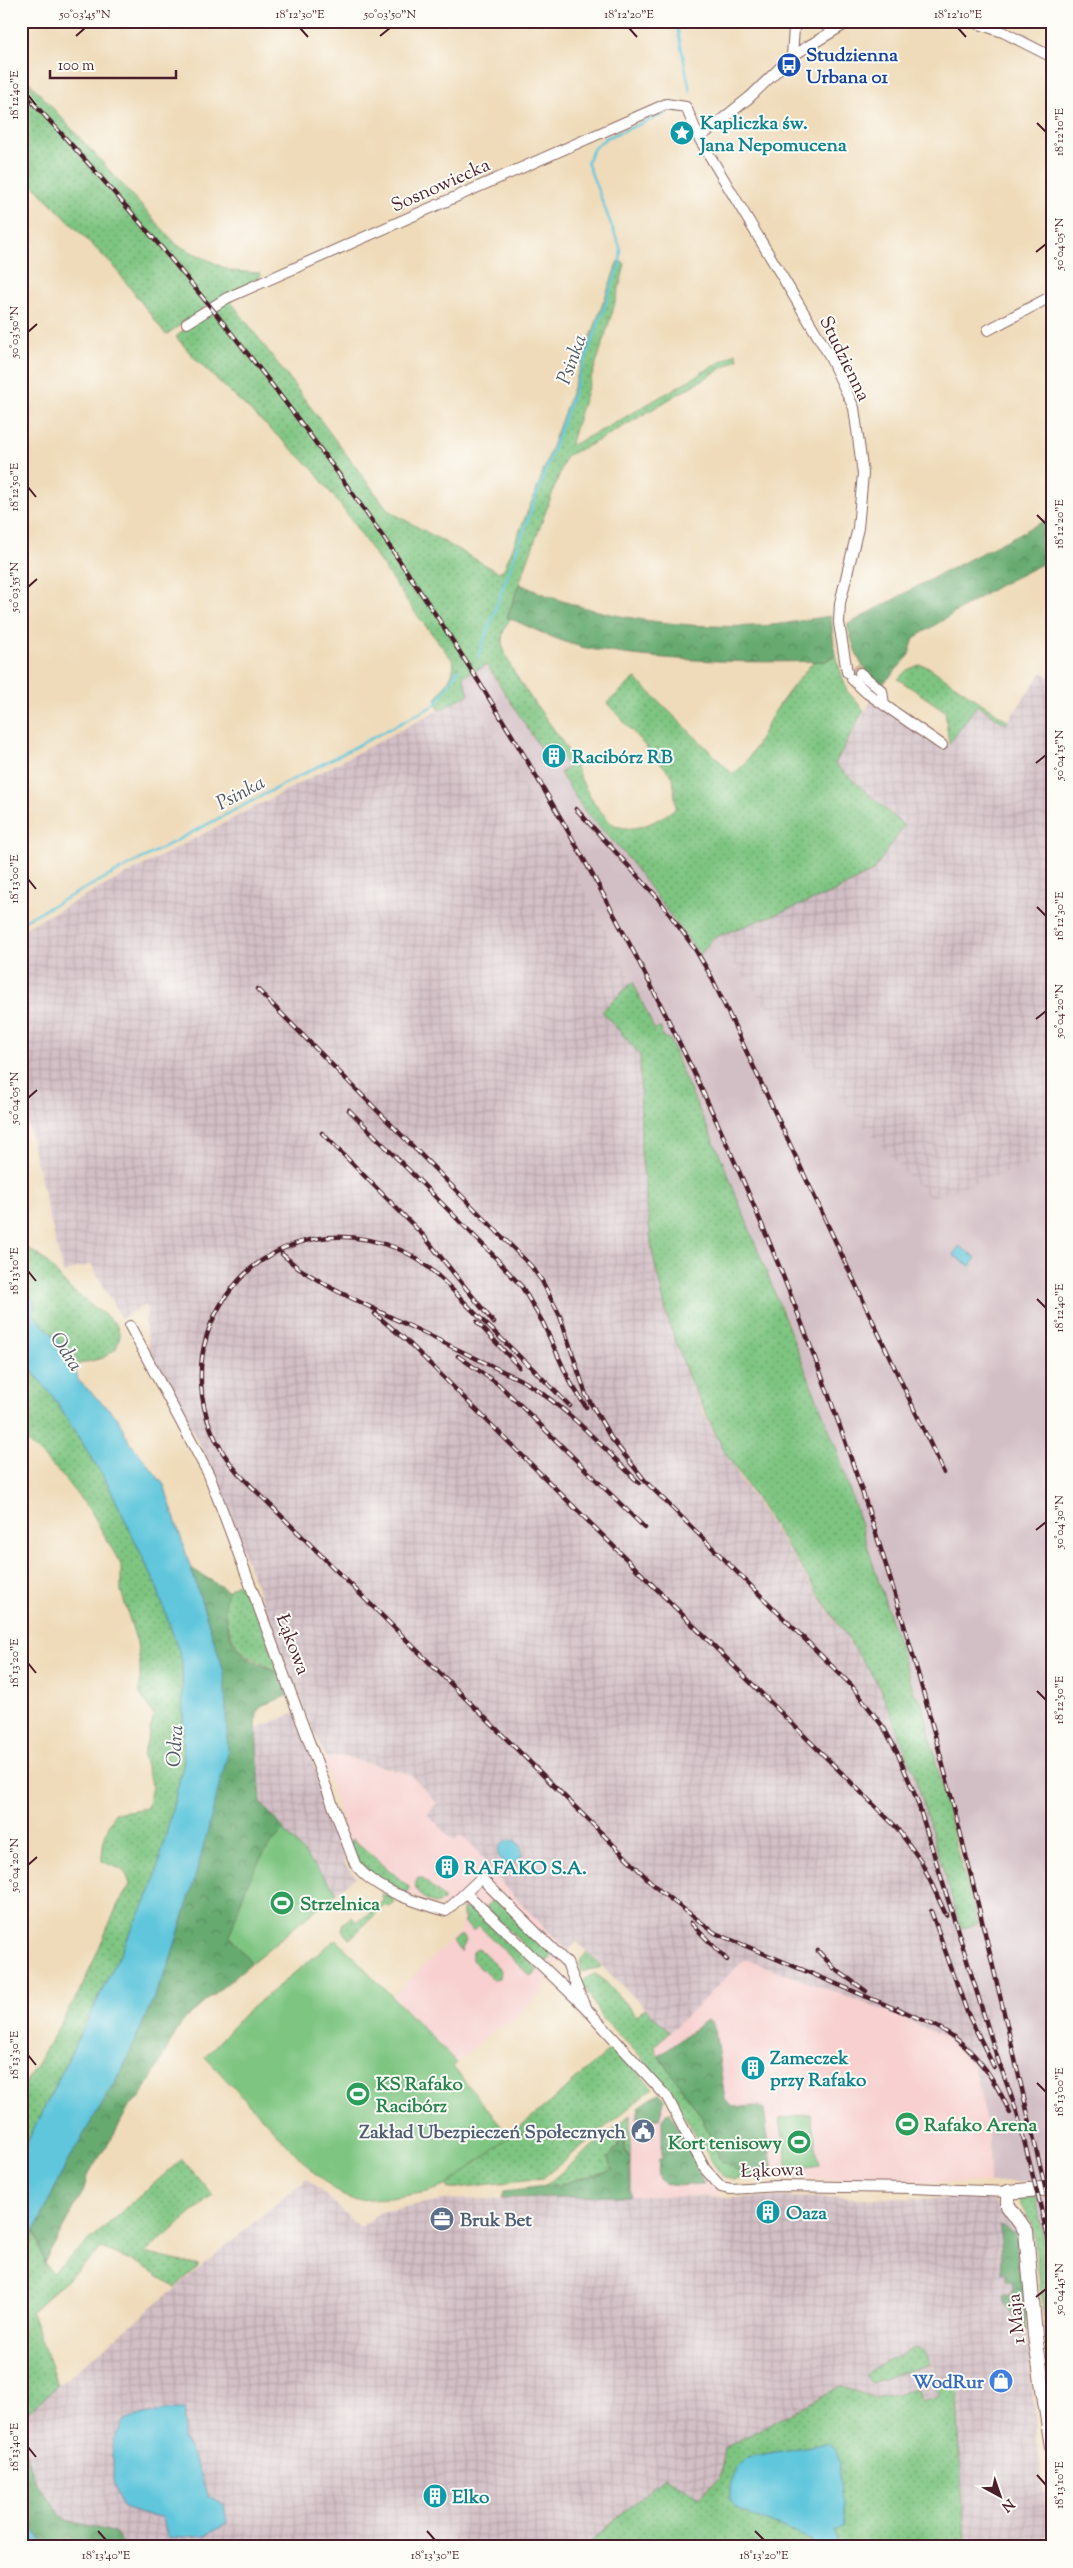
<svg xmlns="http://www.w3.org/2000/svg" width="1073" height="2568" font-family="'Sorts Mill Goudy',serif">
	<defs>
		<pattern id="industrial-grid" width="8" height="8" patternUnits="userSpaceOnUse" patternTransform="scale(1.25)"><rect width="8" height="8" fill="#d2bec5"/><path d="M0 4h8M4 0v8" fill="none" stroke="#b6a3a9"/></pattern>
		<pattern id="grass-dots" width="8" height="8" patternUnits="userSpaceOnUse" patternTransform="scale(1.25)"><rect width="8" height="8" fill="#7ec581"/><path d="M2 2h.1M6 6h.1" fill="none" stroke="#699f6a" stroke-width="1.8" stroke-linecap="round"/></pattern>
		<pattern id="forest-crowns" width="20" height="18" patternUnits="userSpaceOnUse" patternTransform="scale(1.25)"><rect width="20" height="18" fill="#66aa6f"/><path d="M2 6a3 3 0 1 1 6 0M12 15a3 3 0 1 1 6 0" fill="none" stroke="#568a5b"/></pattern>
	</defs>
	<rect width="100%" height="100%" fill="#fdfcf7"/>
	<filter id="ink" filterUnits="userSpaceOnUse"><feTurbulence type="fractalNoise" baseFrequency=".02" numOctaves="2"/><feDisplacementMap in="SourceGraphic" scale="10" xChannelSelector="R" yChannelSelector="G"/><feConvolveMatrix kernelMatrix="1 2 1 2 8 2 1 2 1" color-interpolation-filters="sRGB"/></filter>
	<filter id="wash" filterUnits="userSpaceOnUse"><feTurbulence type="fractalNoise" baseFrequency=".0096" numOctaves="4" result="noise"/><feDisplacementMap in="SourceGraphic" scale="20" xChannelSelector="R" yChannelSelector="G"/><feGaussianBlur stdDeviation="1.12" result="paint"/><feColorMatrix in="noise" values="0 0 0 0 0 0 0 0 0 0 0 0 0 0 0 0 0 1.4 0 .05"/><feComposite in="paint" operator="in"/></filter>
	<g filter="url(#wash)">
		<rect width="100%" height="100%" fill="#efdbba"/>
		<path fill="#f7d0cf" d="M340,1756L410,1774L438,1803L427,1813L454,1841L461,1834L478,1852L505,1887L568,1951L551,1971L543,1991L505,2027L501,2024L457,2063L393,1996L460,1931L463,1908L435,1904L399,1890L374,1875L349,1845L322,1758Z
			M745,1959L904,2018L945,2038L973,2065L977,2077L989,2137L990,2183L746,2178L656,2051L655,2045Z
			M659,2093L715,2187L721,2196H630V2115Z"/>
		<path fill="url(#industrial-grid)" d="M1042,672L1052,679V1158L927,1200L847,1107L713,938L832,893L873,871L904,826L835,764L871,701L944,751L977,704L1006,724Z
			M469,694L571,863L633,982L603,1011L640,1055L641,1151L652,1251L689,1378L704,1414L741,1480L880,1687L913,1770L1005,2071L977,2077L973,2065L945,2038L904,2018L745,1959L670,2032L577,1942L568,1951L505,1887L478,1852L461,1835L454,1841L427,1814L437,1803L410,1774L340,1756L326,1758L307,1716L205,1454L150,1353L145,1323L148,1308L145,1305L121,1318L91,1264L63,1273L21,1097V930Z
			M296,1712L338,1837L345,1864L356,1877L337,1892L261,1803L256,1729Z
			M307,2178L360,2228L380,2212L441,2200L630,2196L992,2199L1018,2233L1040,2471L1049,2535L1035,2547H965L956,2381L936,2384L939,2397L921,2402L918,2389L875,2398L841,2386L725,2448L720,2478L700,2497L664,2478L585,2547H125L116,2533L66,2520L35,2483L21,2436V2417Z"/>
		<path fill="#d2bec5" d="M486,665L541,750L554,743L569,768L561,773L584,810L623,852L700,954L713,938L848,1107L913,1182L930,1198L1052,1157V2180L990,2183L989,2137L977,2077L1005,2071L961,1928L978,1923L922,1701L914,1693L836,1447L791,1331L715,1145L680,1068L679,1061L655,1029L633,982L571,863L469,694L463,676Z
			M1052,2195V2289L1034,2198Z"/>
		<path fill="url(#grass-dots)" stroke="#647256" d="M21,73L177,245L231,271L260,273L261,276L205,307L166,335L115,268L21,173Z
			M618,261L625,264C611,326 587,385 570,446L608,427L736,353L738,359L600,440L566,456L507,617L510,619C505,626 500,637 503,647C515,686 552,720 571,757C583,782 585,794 605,816C607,818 610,823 613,824C634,836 659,820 676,808L673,777L607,703L635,678L733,774C753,761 762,730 776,710C787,693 800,677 814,661H826L835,655L847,691L864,710L835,764L904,826L873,871L832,893L713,938L700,955L623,852L584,810L560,773L568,767L554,743L542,751L487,665L463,676L469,694L439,710L436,699C444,687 454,677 454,662L414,611L346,513L312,468L199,363L176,337L188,325L229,299L389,511L498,572L504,569L538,486Z
			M919,665L927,666L1008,721L1006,724L977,705L949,744L945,711L898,679L907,670Z
			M633,982L654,1029L661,1028L662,1037L670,1039L680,1068L722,1160L836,1447L914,1693L922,1701L957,1851L978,1924L961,1928L913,1770L880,1687L723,1449L689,1378L668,1320L652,1251L641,1151L640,1055L602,1011Z
			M21,1243L46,1261L70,1289L116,1324L120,1336L116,1349L103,1358L75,1365L55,1337L34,1316V1301L21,1283Z
			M21,1357L53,1397L107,1482L156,1585L182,1661L184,1762L153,1887L21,2155V2091L82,1987L118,1904L130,1885C126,1866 116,1869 102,1861C102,1842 106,1830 115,1813L147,1808L152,1787L143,1756L154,1716L140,1694V1664L137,1643L121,1591V1565L92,1513L58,1471L21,1436Z
			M245,1579L281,1675L241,1651C231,1641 217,1604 228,1591C232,1586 240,1583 245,1579Z
			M353,1839L409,1887L408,1893L387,1884L360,1864L349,1842Z
			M418,1878H422L443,1897V1901L435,1904C424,1899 410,1891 418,1878Z
			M382,1894L390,1896L394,1902L390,1907L385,1905L350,1939L342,1930L343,1923L352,1917L357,1923L383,1901Z
			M496,1896L554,1954L544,1965L485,1907Z
			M463,1908L478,1910L538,1970L531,1977L479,1926L473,1931L463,1922L465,1920L463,1916Z
			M458,1936H464L466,1941L461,1952L452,1942Z
			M477,1949L481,1950L501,1970L500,1978L493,1980L472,1960V1953Z
			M587,1952L601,1967L581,1972L580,1961Z
			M595,1974L603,1979L637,2016L645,2008L670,2032L655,2045L656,2051L701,2116L720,2159L746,2178L733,2180L721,2176L668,2089L640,2056L602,2018L582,1982L583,1979Z
			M614,2046L653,2088L543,2178L448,2189V2185L549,2103Z
			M630,2115V2158L624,2149L625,2131L622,2128L617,2149L613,2150L612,2170L562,2184L545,2186Z
			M182,2159L213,2195L145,2253L199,2266L175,2287L142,2265L102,2248L31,2312L58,2386L21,2417V2261L35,2231L44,2263L52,2273Z
			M1036,2197L1052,2283V2379L1032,2223L1017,2198Z
			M914,2348C924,2349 929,2354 929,2364L871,2383L866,2375L871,2370Z
			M956,2380L965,2547H763L751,2542L749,2547H585L664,2477L700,2497L720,2478L725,2448L841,2386L875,2398L918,2389L921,2402L939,2397L936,2383Z"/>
		<path fill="url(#forest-crowns)" stroke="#58644d" d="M1052,517V559L998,586L914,638L908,657L883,684C859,674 855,648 847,625L931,579Z
			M520,584C588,617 680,629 755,626C780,626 806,619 831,616L835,655L826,661C750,663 672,662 596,650C565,645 536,630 507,617Z
			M191,1568L228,1591C220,1607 227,1638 240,1651C251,1661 268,1668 281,1675L287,1696L261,1706L257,1713L256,1729L261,1803L284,1830C253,1860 242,1896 230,1936L251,1963L185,2019L179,2027L141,2097L129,2106L114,2135L87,2176L84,2190L44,2263L35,2231L66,2164L122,2070L169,1963L192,1889L224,1672Z
			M707,2020L712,2022L715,2030L725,2100L733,2107L758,2106L764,2110L774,2178H746L720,2159L701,2116L659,2055Z
			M659,2093L665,2098L659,2119H637L639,2107Z
			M670,2112L688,2145L704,2184C693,2184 667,2190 660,2179C657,2175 659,2165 659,2159H662V2119L666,2113Z
			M623,2126L624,2149L630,2158V2196L502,2198L504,2191L562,2184L612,2170L609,2157L618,2147Z
			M1000,2225L1016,2235L1019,2274L1023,2276L1027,2330C1018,2322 1002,2307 1003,2295H1012L1013,2282L1007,2281L1005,2273L1001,2274Z
			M21,2436L35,2483L66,2520L116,2533L125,2547H46L21,2515Z"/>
		<path fill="#7ec581" stroke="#647256" d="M284,1830L337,1892L251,1963L230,1936C242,1896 253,1860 284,1830Z
			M336,1939L457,2063L453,2067L510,2136L448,2185L427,2192L391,2198L354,2200L342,2195L311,2170L205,2057L244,2014Z
			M811,2114L819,2165L788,2170L780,2119Z"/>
		<path fill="#5fc6dc" stroke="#547284" d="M959,1246L976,1258L970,1266L953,1255Z
			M21,1283L34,1301V1316L55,1337L75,1365L78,1380L117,1417L129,1441L164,1485L224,1672L228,1753L192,1889L169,1963L122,2070L66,2164L21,2261V2155L153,1887L184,1762L182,1661L156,1585L107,1482L53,1397L21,1357Z
			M498 1852a12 12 0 1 1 24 0a12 12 0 1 1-24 0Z
			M168,2409H186L182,2438L199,2468L207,2496L224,2503L227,2524L206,2535L169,2539L161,2516L145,2515L123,2508L113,2481V2440L125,2420Z
			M828,2443L836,2450L840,2462L839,2474L844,2526L835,2531L837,2547H817L811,2540L737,2508L730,2499V2487L736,2468L747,2457Z
			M21,2515H22L46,2547H21Z"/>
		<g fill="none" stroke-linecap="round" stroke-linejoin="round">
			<path stroke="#5fc6dc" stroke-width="2.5" d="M676,21L690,91
				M478,657L620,263L621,250L587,162L594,148L606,138L667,113
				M21,922L435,705L458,670"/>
		</g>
	</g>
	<g filter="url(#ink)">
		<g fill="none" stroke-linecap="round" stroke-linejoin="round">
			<path stroke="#ceb59d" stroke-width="10" stroke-dasharray="10 5" stroke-linecap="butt" d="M855,666L860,673"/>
			<defs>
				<path id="street" d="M971,21L1003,32L1052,57
					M792,56L794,28L798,21
					M699,138L750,97L792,56L850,21
					M187,323L227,298L666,104L686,107L699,138L828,353L854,408L863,474L858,528L840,603L839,623L847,672
					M988,330L1052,296
					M860,673L882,691L884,705
					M852,679L867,693L942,745
					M130,1326L209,1475L355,1864C375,1891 416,1902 446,1911L481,1878L567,1963L585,2007L466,1893
					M585,2007L667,2097L705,2169L721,2187L731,2189L777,2186L911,2188L1008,2192"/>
				<path id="secondary" d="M1052,2188L1008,2192V2206L1026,2231L1035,2336L1052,2447"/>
			</defs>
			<use href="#street" stroke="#84615d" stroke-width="12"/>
			<use href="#secondary" stroke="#84615d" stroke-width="16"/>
			<use href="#street" stroke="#fff" stroke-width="10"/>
			<use href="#secondary" stroke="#fff" stroke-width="14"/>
			<defs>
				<path id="rail" d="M21,90C398,491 690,971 863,1494C942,1730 994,1974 1052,2216
					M576,809L657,897L695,949L711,976L944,1473
					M257,989L531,1266L542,1281L560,1316L586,1395L611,1438L646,1482L852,1686L884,1728L897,1752L917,1800L997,2057L1017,2112L1052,2253
					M349,1110L493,1255L522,1287L543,1323L569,1380L586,1407
					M322,1133L423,1235L494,1323
					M282,1254L298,1268L335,1290L525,1382C569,1409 603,1447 639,1483
					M375,1314L406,1340L896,1827L921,1861L946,1915
					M477,1322L519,1367
					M458,1356L498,1384L518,1403L645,1528
					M524,1360L570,1406
					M528,1365C509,1346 490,1328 471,1309C448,1286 427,1260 396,1248C251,1192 139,1359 239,1474L660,1891L715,1933L903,2012
					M931,1911L967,2012L994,2067
					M691,1923L727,1960
					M818,1951L835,1969L866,1991
					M897,2008C913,2017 931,2022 946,2032C977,2051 996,2081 1010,2113"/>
			</defs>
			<use href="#rail" stroke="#4a1f2b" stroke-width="4.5"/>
			<use href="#rail" stroke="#fdfcf7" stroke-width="2.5" stroke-dasharray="8" stroke-linecap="butt"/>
		</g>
	</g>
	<path fill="none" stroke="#4a1f2b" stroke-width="2" d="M300,28L308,37M629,28L637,37M958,28L966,37M76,36L85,28M380,36L390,28M28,95L36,105M1037,123L1046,132M1036,252L1046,244M28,332L37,324M28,487L36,497M1037,515L1046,524M28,587L37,579M1036,763L1046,755M28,879L36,889M1037,907L1046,916M1036,1019L1046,1011M28,1098L37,1090M28,1271L36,1281M1037,1299L1046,1308M1036,1530L1046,1522M28,1663L36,1673M1037,1691L1046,1700M28,1865L37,1857M28,2055L36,2065M1037,2083L1046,2092M1036,2297L1046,2289M28,2447L36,2457M1037,2475L1046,2485M98,2531L106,2540M427,2531L435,2540M755,2531L764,2540"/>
	<defs>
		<symbol id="bus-disc" viewBox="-11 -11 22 22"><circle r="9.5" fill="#1a4fb4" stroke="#fdfcf7"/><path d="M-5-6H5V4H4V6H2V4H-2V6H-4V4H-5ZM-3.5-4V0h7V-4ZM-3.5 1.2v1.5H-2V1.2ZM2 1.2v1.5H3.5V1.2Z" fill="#fff"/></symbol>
		<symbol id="sight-disc" viewBox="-11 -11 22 22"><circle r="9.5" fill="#0f9aa8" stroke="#fdfcf7"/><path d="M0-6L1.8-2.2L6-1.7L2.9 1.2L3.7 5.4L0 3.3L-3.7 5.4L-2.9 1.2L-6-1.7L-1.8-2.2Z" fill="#fff"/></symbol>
		<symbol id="building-disc" viewBox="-11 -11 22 22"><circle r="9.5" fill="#0f9aa8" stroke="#fdfcf7"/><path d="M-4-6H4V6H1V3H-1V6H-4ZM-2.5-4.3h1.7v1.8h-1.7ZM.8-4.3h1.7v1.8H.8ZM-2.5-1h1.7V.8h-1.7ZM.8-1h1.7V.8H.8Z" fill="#fff"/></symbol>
		<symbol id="stadium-disc" viewBox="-11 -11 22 22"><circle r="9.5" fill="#2e9e5b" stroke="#fdfcf7"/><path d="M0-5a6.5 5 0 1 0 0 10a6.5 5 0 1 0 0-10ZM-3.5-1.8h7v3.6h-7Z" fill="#fff"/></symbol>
		<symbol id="civic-disc" viewBox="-11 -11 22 22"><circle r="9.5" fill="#5c6f8a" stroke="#fdfcf7"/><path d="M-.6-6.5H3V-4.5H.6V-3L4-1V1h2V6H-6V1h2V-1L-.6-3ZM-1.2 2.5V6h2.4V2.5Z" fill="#fff"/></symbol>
		<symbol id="office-disc" viewBox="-11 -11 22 22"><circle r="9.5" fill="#5c6f8a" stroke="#fdfcf7"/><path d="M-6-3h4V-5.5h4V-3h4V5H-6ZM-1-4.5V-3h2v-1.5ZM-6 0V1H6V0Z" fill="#fff"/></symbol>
		<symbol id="shop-disc" viewBox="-11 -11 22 22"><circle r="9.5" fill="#3f7fe0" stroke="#fdfcf7"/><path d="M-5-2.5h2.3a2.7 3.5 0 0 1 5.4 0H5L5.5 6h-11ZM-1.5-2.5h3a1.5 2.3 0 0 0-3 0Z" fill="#fff"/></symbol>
	</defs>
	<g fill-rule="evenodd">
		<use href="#bus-disc" x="775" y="51" width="28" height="28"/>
		<use href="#sight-disc" x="668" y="119" width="28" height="28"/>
		<use href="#building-disc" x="540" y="742" width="28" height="28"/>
		<use href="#building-disc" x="433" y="1853" width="28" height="28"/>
		<use href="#stadium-disc" x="268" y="1889" width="28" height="28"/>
		<use href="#building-disc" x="739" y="2054" width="28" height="28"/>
		<use href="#stadium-disc" x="344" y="2080" width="28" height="28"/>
		<use href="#stadium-disc" x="893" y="2110" width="28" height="28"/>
		<use href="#civic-disc" x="629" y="2117" width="28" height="28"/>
		<use href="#stadium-disc" x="785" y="2128" width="28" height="28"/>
		<use href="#building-disc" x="754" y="2198" width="28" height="28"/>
		<use href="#office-disc" x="428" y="2205" width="28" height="28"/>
		<use href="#shop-disc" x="987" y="2367" width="28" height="28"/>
		<use href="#building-disc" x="421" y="2482" width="28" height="28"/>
	</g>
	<g text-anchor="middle" stroke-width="4" stroke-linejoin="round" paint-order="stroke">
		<g font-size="19" font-weight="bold" fill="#164399" stroke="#fdfcf7" text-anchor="start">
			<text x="806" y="61">Studzienna<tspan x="806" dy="22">Urbana 01</tspan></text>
		</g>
		<g font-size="19" font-weight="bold" fill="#0d838f" stroke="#fdfcf7" text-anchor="start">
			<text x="700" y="129">Kapliczka św.<tspan x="700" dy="22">Jana Nepomucena</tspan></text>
			<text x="572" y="763">Racibórz RB</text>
			<text x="464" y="1874">RAFAKO S.A.</text>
			<text x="770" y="2064">Zameczek<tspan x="770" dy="22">przy Rafako</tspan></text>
			<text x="786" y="2219">Oaza</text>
			<text x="452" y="2503">Elko</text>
		</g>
		<g font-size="19" fill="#4a1f2b" stroke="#fdfcf7">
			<text transform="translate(440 184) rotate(-24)" y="7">Sosnowiecka</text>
			<text transform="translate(846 358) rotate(64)" y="7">Studzienna</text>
			<text transform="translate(294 1644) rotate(69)" y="7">Łąkowa</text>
			<text transform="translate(772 2169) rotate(-2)" y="7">Łąkowa</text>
			<text transform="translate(1015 2319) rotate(-96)" y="7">1 Maja</text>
		</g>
		<g font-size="19" font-weight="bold" fill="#27864d" stroke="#fdfcf7" text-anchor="start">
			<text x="300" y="1910">Strzelnica</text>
			<text x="376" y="2090">KS Rafako<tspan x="376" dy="22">Racibórz</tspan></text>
			<text x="924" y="2131">Rafako Arena</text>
			<text x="782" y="2149" text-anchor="end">Kort tenisowy</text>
		</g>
		<g font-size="19" font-weight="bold" fill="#4e5e75" stroke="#fdfcf7" text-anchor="end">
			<text x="626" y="2138">Zakład Ubezpieczeń Społecznych</text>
			<text x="460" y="2226" text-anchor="start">Bruk Bet</text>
		</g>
		<g font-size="19" font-weight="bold" fill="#366cbe" stroke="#fdfcf7" text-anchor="end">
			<text x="984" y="2388">WodRur</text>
		</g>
		<g font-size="20" font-style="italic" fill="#515969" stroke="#fdfcf7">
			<text transform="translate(571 359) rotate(-70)" y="7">Psinka</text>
			<text transform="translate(240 792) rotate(-28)" y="7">Psinka</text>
			<text transform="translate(67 1351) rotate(57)" y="7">Odra</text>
			<text transform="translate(174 1746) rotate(-86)" y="7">Odra</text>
		</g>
	</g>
	<rect width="1073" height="2568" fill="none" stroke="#fdfcf7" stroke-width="55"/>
	<g transform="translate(1000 2496) rotate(140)" stroke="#fdfcf7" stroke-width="4" paint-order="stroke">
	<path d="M0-4L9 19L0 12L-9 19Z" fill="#4a1f2b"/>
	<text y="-8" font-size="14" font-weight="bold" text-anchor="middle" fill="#4a1f2b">N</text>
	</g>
	<path d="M50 70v8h126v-8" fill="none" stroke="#4a1f2b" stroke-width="2.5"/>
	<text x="58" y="70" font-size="15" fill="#4a1f2b" stroke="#fdfcf7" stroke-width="4" paint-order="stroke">100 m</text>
	<rect x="28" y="28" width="1018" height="2512" fill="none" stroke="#4a1f2b" stroke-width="2"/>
	<g font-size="12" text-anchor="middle" fill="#4a1f2b">
		<text x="85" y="18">50°03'45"N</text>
		<text x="300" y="18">18°12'30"E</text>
		<text x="390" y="18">50°03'50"N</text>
		<text x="629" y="18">18°12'20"E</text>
		<text x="958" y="18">18°12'10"E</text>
		<text transform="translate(14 95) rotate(-90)" y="4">18°12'40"E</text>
		<text transform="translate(1059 132) rotate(-90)" y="4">18°12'10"E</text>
		<text transform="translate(1059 244) rotate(-90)" y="4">50°04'05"N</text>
		<text transform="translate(14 332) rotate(-90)" y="4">50°03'50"N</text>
		<text transform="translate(14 487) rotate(-90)" y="4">18°12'50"E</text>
		<text transform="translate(1059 524) rotate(-90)" y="4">18°12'20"E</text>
		<text transform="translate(14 587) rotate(-90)" y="4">50°03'55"N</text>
		<text transform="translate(1059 755) rotate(-90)" y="4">50°04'15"N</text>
		<text transform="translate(14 879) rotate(-90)" y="4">18°13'00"E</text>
		<text transform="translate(1059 916) rotate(-90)" y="4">18°12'30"E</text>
		<text transform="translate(1059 1011) rotate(-90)" y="4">50°04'20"N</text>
		<text transform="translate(14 1098) rotate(-90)" y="4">50°04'05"N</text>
		<text transform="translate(14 1271) rotate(-90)" y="4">18°13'10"E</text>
		<text transform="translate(1059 1308) rotate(-90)" y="4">18°12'40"E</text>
		<text transform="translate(1059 1522) rotate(-90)" y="4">50°04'30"N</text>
		<text transform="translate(14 1663) rotate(-90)" y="4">18°13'20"E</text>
		<text transform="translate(1059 1700) rotate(-90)" y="4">18°12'50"E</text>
		<text transform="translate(14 1865) rotate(-90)" y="4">50°04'20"N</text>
		<text transform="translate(14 2055) rotate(-90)" y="4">18°13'30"E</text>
		<text transform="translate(1059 2092) rotate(-90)" y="4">18°13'00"E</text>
		<text transform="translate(1059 2289) rotate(-90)" y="4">50°04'45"N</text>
		<text transform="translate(14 2447) rotate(-90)" y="4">18°13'40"E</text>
		<text transform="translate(1059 2485) rotate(-90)" y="4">18°13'10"E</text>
		<text x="106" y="2559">18°13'40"E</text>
		<text x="435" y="2559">18°13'30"E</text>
		<text x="764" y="2559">18°13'20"E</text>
	</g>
</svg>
